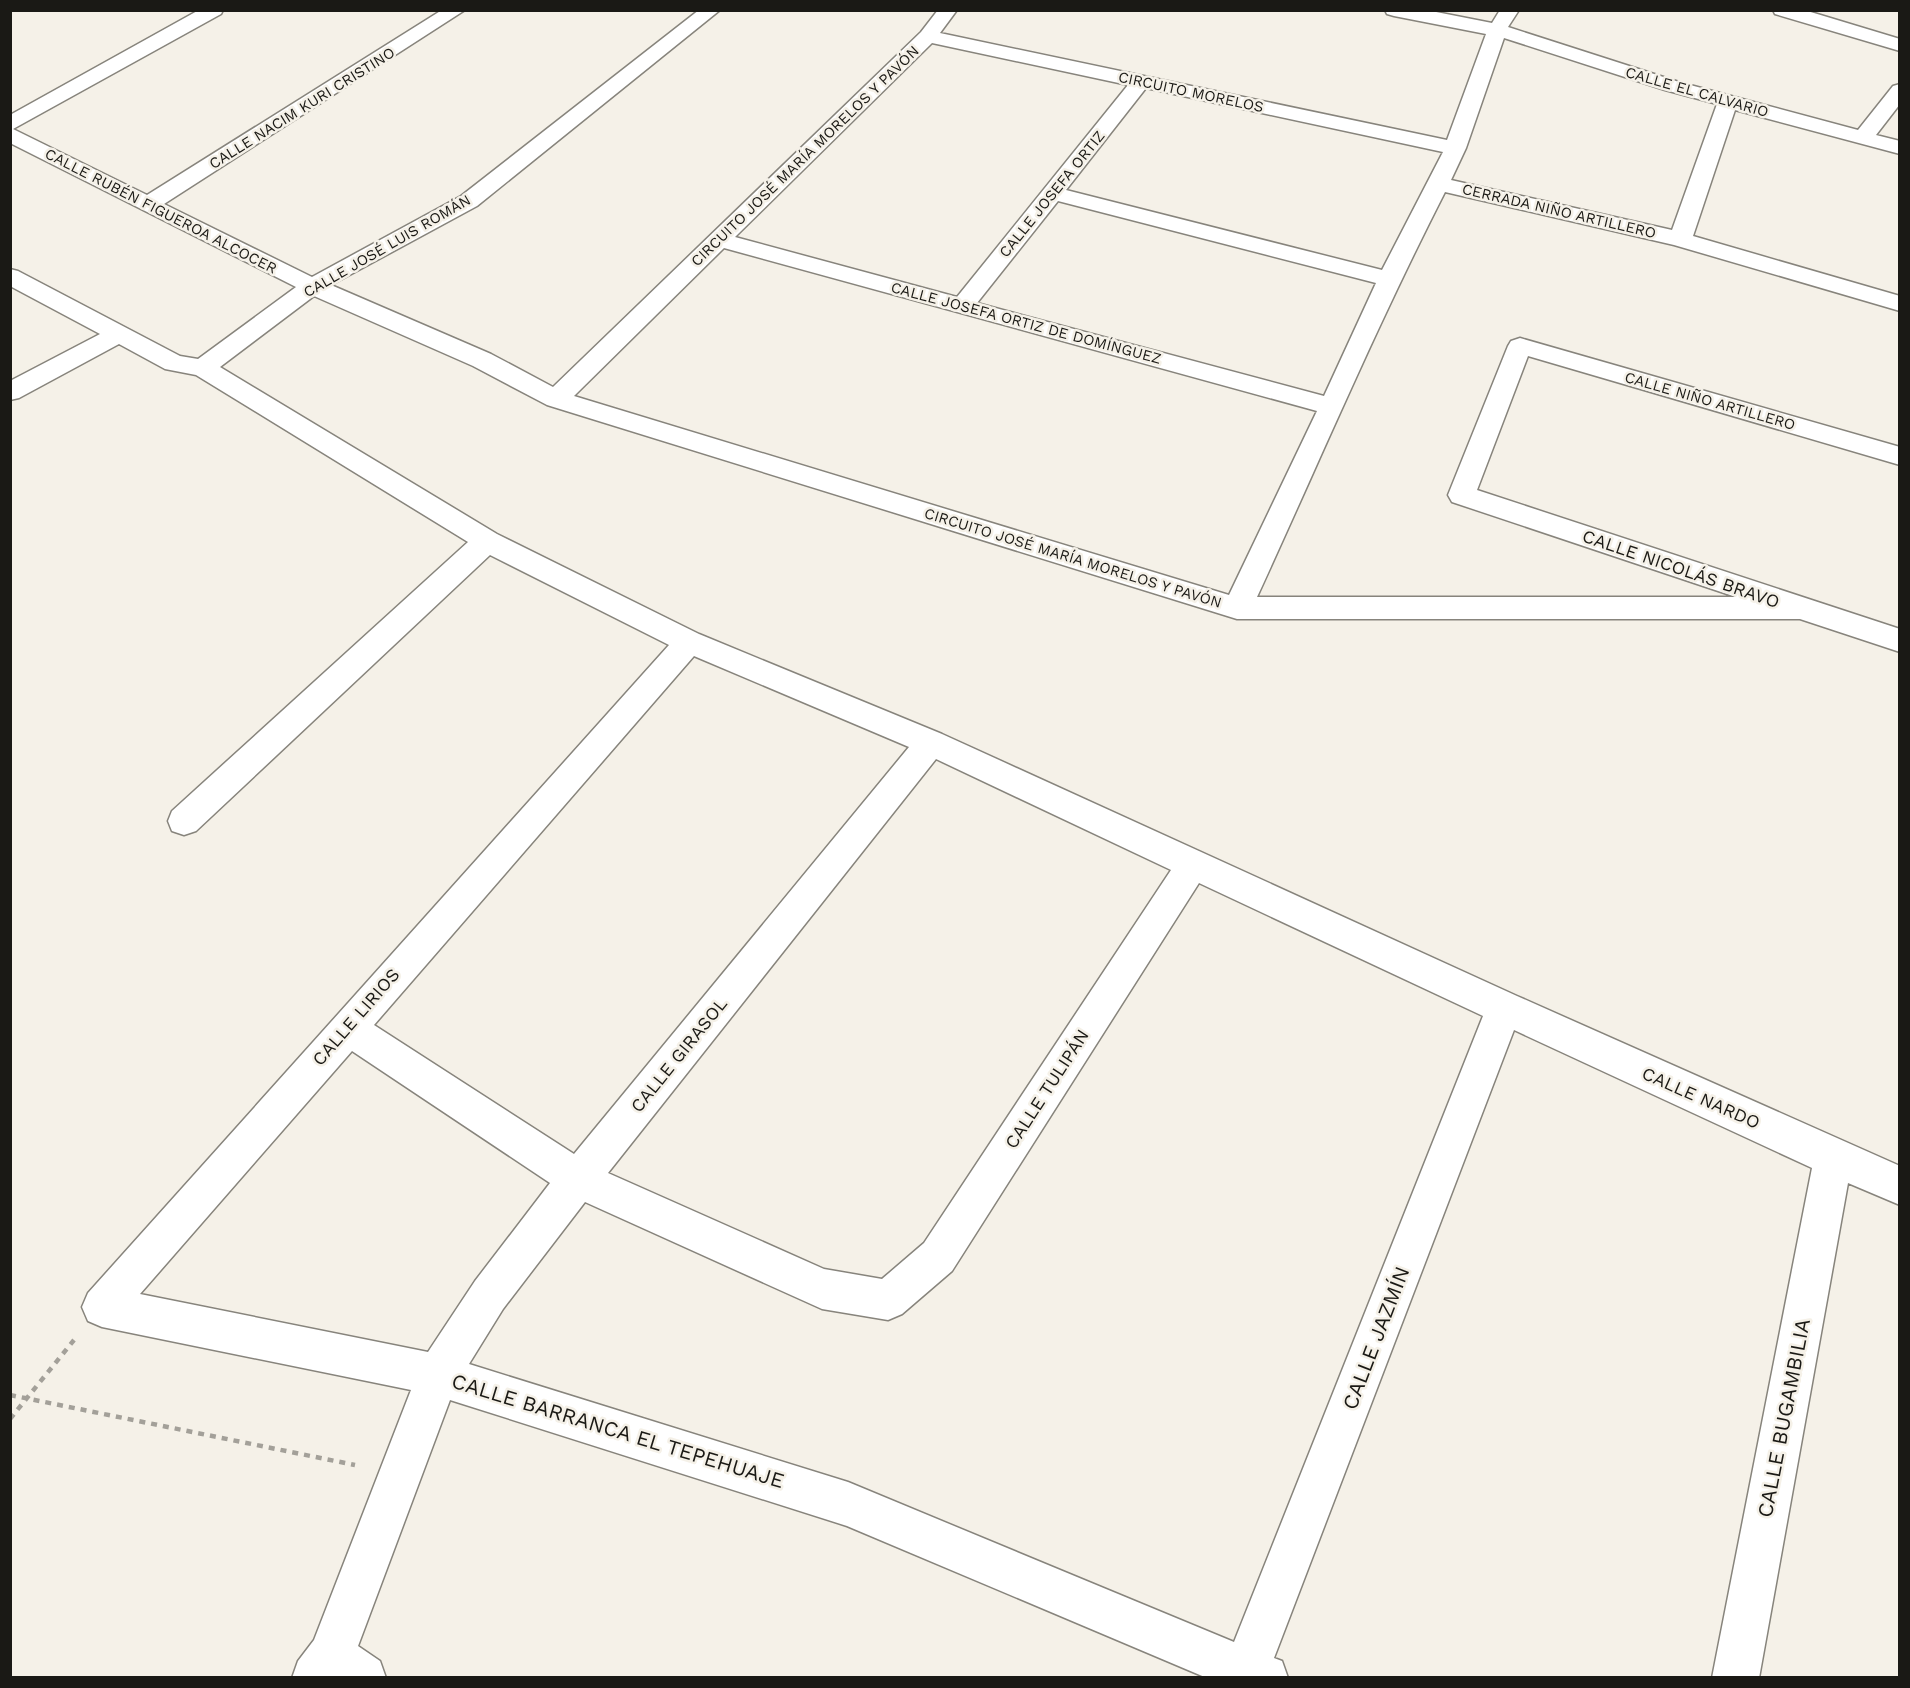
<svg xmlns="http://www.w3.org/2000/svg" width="1910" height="1688" font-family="'Work Sans',sans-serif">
	<rect width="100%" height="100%" fill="#f5f1e8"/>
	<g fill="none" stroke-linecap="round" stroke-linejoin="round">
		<defs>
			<path id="street" d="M199,10H223L221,14L13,129L147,195L442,10H465L164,204L312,277L461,196L699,10H720L477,206L331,285L491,354L553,387L921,32L938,10H957L940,33L1447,140L1486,34L1394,16L1387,14L1385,10H1426L1492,23L1500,10H1519L1508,27L1679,82L1858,130L1893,86L1900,84V104L1876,135L1900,141V154L1735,110L1693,236L1900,296V311L1674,245L1445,192C1377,325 1319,462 1257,597H1736L1452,502L1448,495L1508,346L1511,341L1520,338L1900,447V465L1528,356L1477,490L1900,629V652L1800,619H1237L547,405L473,366L314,296L220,367L497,534L699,634L942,734L1517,996L1900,1166V1205L1848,1183L1759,1678H1712L1812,1168L1514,1030L1274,1658L1282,1661L1288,1678H1207L847,1526L450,1400L358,1646L380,1661L386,1678H292L298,1661L314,1640L411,1390L102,1327L88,1321L82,1307L88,1293L669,645L490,555L196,831L184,835L172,831L168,821L172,811L468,542L196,375L165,369L119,344L19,398L10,400V381L100,334L10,286V269L18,271L180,356L198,359L296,287L10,143V115ZM1504,38L1665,90L1717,104L1672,230L1451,180L1466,148ZM932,43L1128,85L957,297L735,237ZM1146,88L1443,152L1382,270L1066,190ZM1058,201L1376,283L1324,396L977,303ZM724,248L1317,411L1229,595L574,396ZM694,656L909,747L574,1154L374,1025ZM936,759L1171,870L924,1243L882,1279L824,1269L608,1173ZM1199,883L1483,1016L1234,1642L848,1482L469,1364L503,1309L585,1202L822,1309L888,1320L902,1314L952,1271ZM352,1051L550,1183L475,1281L428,1352L140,1294Z
				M1773,10H1804L1900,39V51L1775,14Z"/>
		</defs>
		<use href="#street" stroke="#87847c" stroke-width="3"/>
		<path stroke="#a3a099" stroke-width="4.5" stroke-dasharray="6 6" stroke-linecap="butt" d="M10,1395L355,1465
			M10,1419L74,1340"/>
		<use href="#street" fill="#fff" fill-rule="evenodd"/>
	</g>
	<g text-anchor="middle" stroke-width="5" stroke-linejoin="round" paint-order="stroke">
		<g font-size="15" fill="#1a1915" stroke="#f5f1e8">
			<text transform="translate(1191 92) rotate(12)" y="5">CIRCUITO MORELOS</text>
			<text transform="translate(1697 92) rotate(16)" y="5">CALLE EL CALVARIO</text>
			<text transform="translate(302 108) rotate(-32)" y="5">CALLE NACIM KURI CRISTINO</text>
			<text transform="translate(805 156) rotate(-44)" y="5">CIRCUITO JOSÉ MARÍA MORELOS Y PAVÓN</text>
			<text transform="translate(1052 194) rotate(-51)" y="5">CALLE JOSEFA ORTIZ</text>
			<text transform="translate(161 211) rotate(27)" y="5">CALLE RUBÉN FIGUEROA ALCOCER</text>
			<text transform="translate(1559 211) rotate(13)" y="5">CERRADA NIÑO ARTILLERO</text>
			<text transform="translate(387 246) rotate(-30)" y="5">CALLE JOSÉ LUIS ROMÁN</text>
			<text transform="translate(1026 323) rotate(15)" y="5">CALLE JOSEFA ORTIZ DE DOMÍNGUEZ</text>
			<text transform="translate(1710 401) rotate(16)" y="5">CALLE NIÑO ARTILLERO</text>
			<text transform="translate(1073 558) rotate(17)" y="5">CIRCUITO JOSÉ MARÍA MORELOS Y PAVÓN</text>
		</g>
		<g font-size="18" fill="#1a1915" stroke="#f5f1e8">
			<text transform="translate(1681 569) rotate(19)" y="6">CALLE NICOLÁS BRAVO</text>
			<text transform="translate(356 1017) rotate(-49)" y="6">CALLE LIRIOS</text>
			<text transform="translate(679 1055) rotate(-51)" y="6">CALLE GIRASOL</text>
			<text transform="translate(1047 1089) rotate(-57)" y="6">CALLE TULIPÁN</text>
			<text transform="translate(1701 1098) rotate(24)" y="6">CALLE NARDO</text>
		</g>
		<g font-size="21" fill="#1a1915" stroke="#f5f1e8">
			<text transform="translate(1376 1338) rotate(-69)" y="7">CALLE JAZMÍN</text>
			<text transform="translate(1784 1418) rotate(-79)" y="7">CALLE BUGAMBILIA</text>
			<text transform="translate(618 1431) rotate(17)" y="7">CALLE BARRANCA EL TEPEHUAJE</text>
		</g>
	</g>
	<rect width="1910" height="1688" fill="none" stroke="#1a1915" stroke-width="24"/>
</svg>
